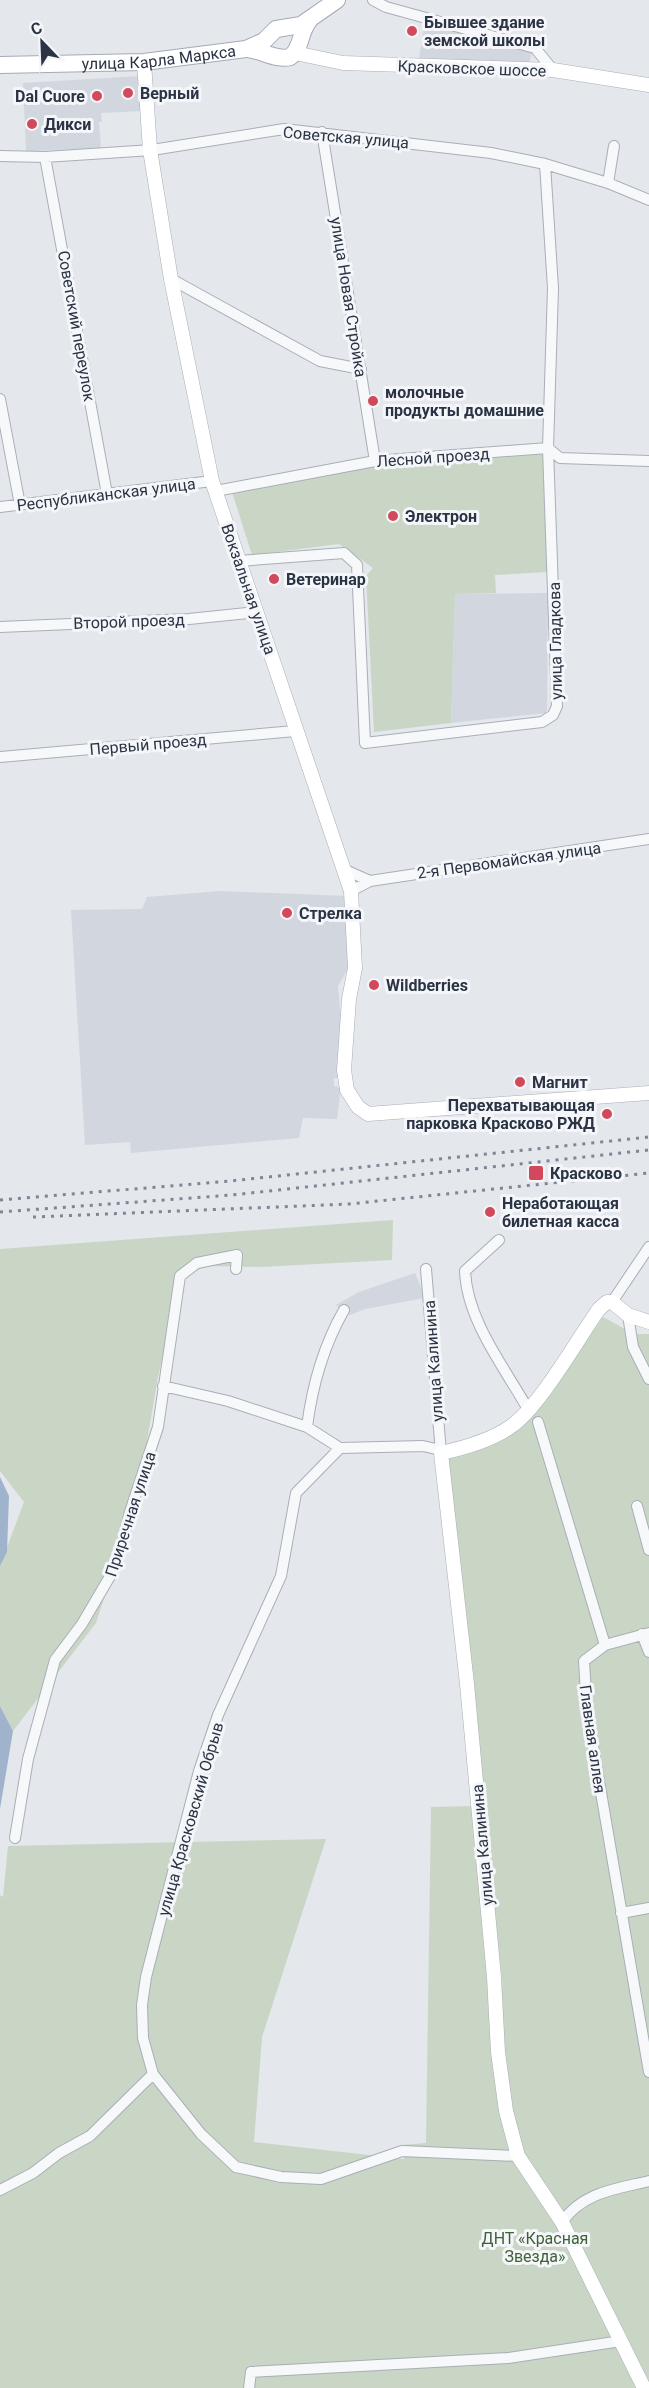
<svg xmlns="http://www.w3.org/2000/svg" width="649" height="2388" font-family="Roboto,sans-serif">
	<rect width="100%" height="100%" fill="#e4e7ec"/>
	<path fill="#d2d6de" d="M425,20L532,52L529,63L419,58Z
		M140,76L142,111L101,113L102,122H99L101,148L26,151L23,83Z
		M548,593L547,713L451,723L455,594Z
		M220,891L345,896L352,962L338,986L342,1032L340,1078H334V1086L341,1088L337,1119L303,1118L299,1138L131,1153L130,1142L85,1145L71,910L142,909L147,897Z
		M415,1273L425,1298L365,1309L350,1315L336,1305L359,1292Z"/>
	<path fill="#c9d6c5" d="M545,454L548,572L495,575L496,593L455,594L451,723L374,732L366,576L373,568L339,544L252,555L232,492L377,466Z
		M393,1220L392,1260L261,1267L206,1266L180,1278L158,1377L138,1493L96,1623L13,1731L0,1706V1566L24,1502L0,1471V1249Z
		M603,1317L634,1334H649V2388H0V1895L3,1897L8,1846L326,1839L262,2037L254,2142L404,2159L402,2145L426,2143L431,1807L475,1806L503,1989L447,1457L528,1418Z"/>
	<path fill="#9fb4cc" d="M0,1477L9,1496L7,1552L0,1566Z
		M0,1706L13,1731L0,1809Z"/>
	<g fill="none" stroke-linecap="round" stroke-linejoin="round">
		<defs>
			<path id="street" d="M373,0L386,7L535,48L553,70
				M322,132L375,461
				M0,156L45,157L152,150L284,129L491,153L545,164L608,183L649,200
				M45,157L107,494
				M608,183L614,146
				M171,279L320,361L361,369
				M0,399L20,505
				M216,491L375,461L548,448L560,458L649,461
				M0,507L212,481
				M239,561L344,553L357,565L365,743L542,722L553,715L557,706L548,448L553,288L545,164
				M0,627L189,619L257,612
				M0,757L295,731
				M343,869L370,881
				M351,891L370,881L649,839
				M499,1240L465,1271C467,1321 505,1368 529,1411
				M426,1269L441,1453
				M612,1302L649,1247
				M628,1315L633,1347L649,1379
				M163,1386L228,1401L307,1427L340,1448L423,1446L436,1449L441,1453
				M538,1422L605,1645L584,1661L587,1711L649,2072
				M307,1427C312,1387 324,1345 344,1310
				M340,1448L296,1493L281,1576L218,1715L199,1771L146,1977L142,2005L143,2038L153,2074L201,2134L236,2167L281,2177L321,2179L402,2151L518,2156
				M637,1506L649,1550
				M642,1634L649,1652
				M605,1645L649,1633
				M15,1838L28,1759L55,1660L82,1624L116,1566L130,1512L158,1427L180,1276L197,1263L237,1255L236,1269
				M621,1913L649,1908
				M0,2190L33,2173L59,2153L90,2136L153,2074
				M562,2222C583,2192 616,2189 649,2181
				M249,2388L251,2372L508,2358L621,2341"/>
			<path id="secondary" d="M295,53L343,63L553,70L649,85
				M144,62L150,150L171,279L212,481L351,891L355,968L349,999L344,1070L347,1090L358,1107L368,1114L649,1093
				M644,2388L562,2222L518,2156L506,2111L498,2052L494,1977L467,1684L441,1453C464,1448 490,1441 510,1427C539,1408 577,1340 599,1309L607,1302H612L628,1315L649,1322"/>
			<g id="primary">
				<path d="M247,49C261,50 277,61 290,57C302,49 299,33 309,21"/>
				<path id="s1" d="M0,65L144,62L246,49L264,41L276,29L301,25L337,0"/>
			</g>
		</defs>
		<use href="#street" stroke="#a9aeb7" stroke-width="12"/>
		<use href="#secondary" stroke="#a9aeb7" stroke-width="15"/>
		<use href="#primary" stroke="#a3abb8" stroke-width="18"/>
		<use href="#street" stroke="#f7f8fa" stroke-width="10"/>
		<use href="#secondary" stroke="#fff" stroke-width="14"/>
		<use href="#primary" stroke="#fff" stroke-width="16"/>
		<path stroke="#7d8696" stroke-width="3" stroke-dasharray="3 6" stroke-linecap="butt" d="M0,1200L230,1181L649,1137
			M0,1212L232,1195L649,1150
			M33,1217L349,1204L649,1173"/>
	</g>
	<g fill="#d1495b" stroke="#f4f6f9" stroke-width="2">
		<circle cx="412" cy="31" r="6"/>
		<circle cx="128" cy="93" r="6"/>
		<circle cx="97" cy="96" r="6"/>
		<circle cx="32" cy="124" r="6"/>
		<circle cx="373" cy="401" r="6"/>
		<circle cx="393" cy="516" r="6"/>
		<circle cx="274" cy="579" r="6"/>
		<circle cx="287" cy="913" r="6"/>
		<circle cx="374" cy="985" r="6"/>
		<circle cx="520" cy="1082" r="6"/>
		<circle cx="607" cy="1114" r="6"/>
		<rect x="528" y="1165" width="16" height="16" rx="3"/>
		<circle cx="490" cy="1212" r="6"/>
	</g>
	<g text-anchor="middle" stroke-width="6" stroke-linejoin="round" paint-order="stroke">
		<g font-size="16" font-weight="bold" fill="#2b3445" stroke="#f4f6f9" text-anchor="start">
			<text x="424" y="28">Бывшее здание<tspan x="424" dy="18">земской школы</tspan></text>
			<text x="140" y="99">Верный</text>
			<text x="85" y="102" text-anchor="end">Dal Cuore</text>
			<text x="44" y="130">Дикси</text>
			<text x="385" y="398">молочные<tspan x="385" dy="18">продукты домашние</tspan></text>
			<text x="405" y="522">Электрон</text>
			<text x="286" y="585">Ветеринар</text>
			<text x="299" y="919">Стрелка</text>
			<text x="386" y="991">Wildberries</text>
			<text x="532" y="1088">Магнит</text>
			<text x="595" y="1111" text-anchor="end">Перехватывающая<tspan x="595" dy="18">парковка Красково РЖД</tspan></text>
			<text x="550" y="1179">Красково</text>
			<text x="502" y="1209">Неработающая<tspan x="502" dy="18">билетная касса</tspan></text>
		</g>
		<g font-size="16" fill="#2b3445" stroke="#f4f6f9">
			<text dy="6" stroke="none"><textPath href="#s1" startOffset="159">улица Карла Маркса</textPath></text>
			<text transform="translate(472 68) rotate(2)" y="6">Красковское шоссе</text>
			<text transform="translate(346 137) rotate(5)" y="6">Советская улица</text>
			<text transform="translate(349 297) rotate(81)" y="6">улица Новая Стройка</text>
			<text transform="translate(77 326) rotate(80)" y="6">Советский переулок</text>
			<text transform="translate(433 457) rotate(-4)" y="6">Лесной проезд</text>
			<text transform="translate(106 494) rotate(-7)" y="6">Республиканская улица</text>
			<text transform="translate(249 589) rotate(71)" y="6">Вокзальная улица</text>
			<text transform="translate(129 621) rotate(-2)" y="6">Второй проезд</text>
			<text transform="translate(555 641) rotate(-91)" y="6">улица Гладкова</text>
			<text transform="translate(148 744) rotate(-5)" y="6">Первый проезд</text>
			<text transform="translate(509 860) rotate(-8)" y="6">2-я Первомайская улица</text>
			<text transform="translate(433 1361) rotate(-94)" y="6">улица Калинина</text>
			<text transform="translate(130 1514) rotate(-72)" y="6">Приречная улица</text>
			<text transform="translate(593 1739) rotate(82)" y="6">Главная аллея</text>
			<text transform="translate(190 1819) rotate(-74)" y="6">улица Красковский Обрыв</text>
			<text transform="translate(482 1845) rotate(-95)" y="6">улица Калинина</text>
		</g>
		<g font-size="16" fill="#3f6138" stroke="#f4f6f9">
			<text x="535" y="2244">ДНТ «Красная<tspan x="535" dy="18">Звезда»</tspan></text>
		</g>
	</g>
	<g transform="translate(42 42) rotate(337)" stroke="#f4f6f9" stroke-width="4.5" paint-order="stroke">
	<path d="M0-4.5L10 22L0 15L-10 22Z" fill="#2b3445"/>
	<text y="-9" font-size="16" font-weight="bold" text-anchor="middle" fill="#2b3445">С</text>
	</g>
</svg>
